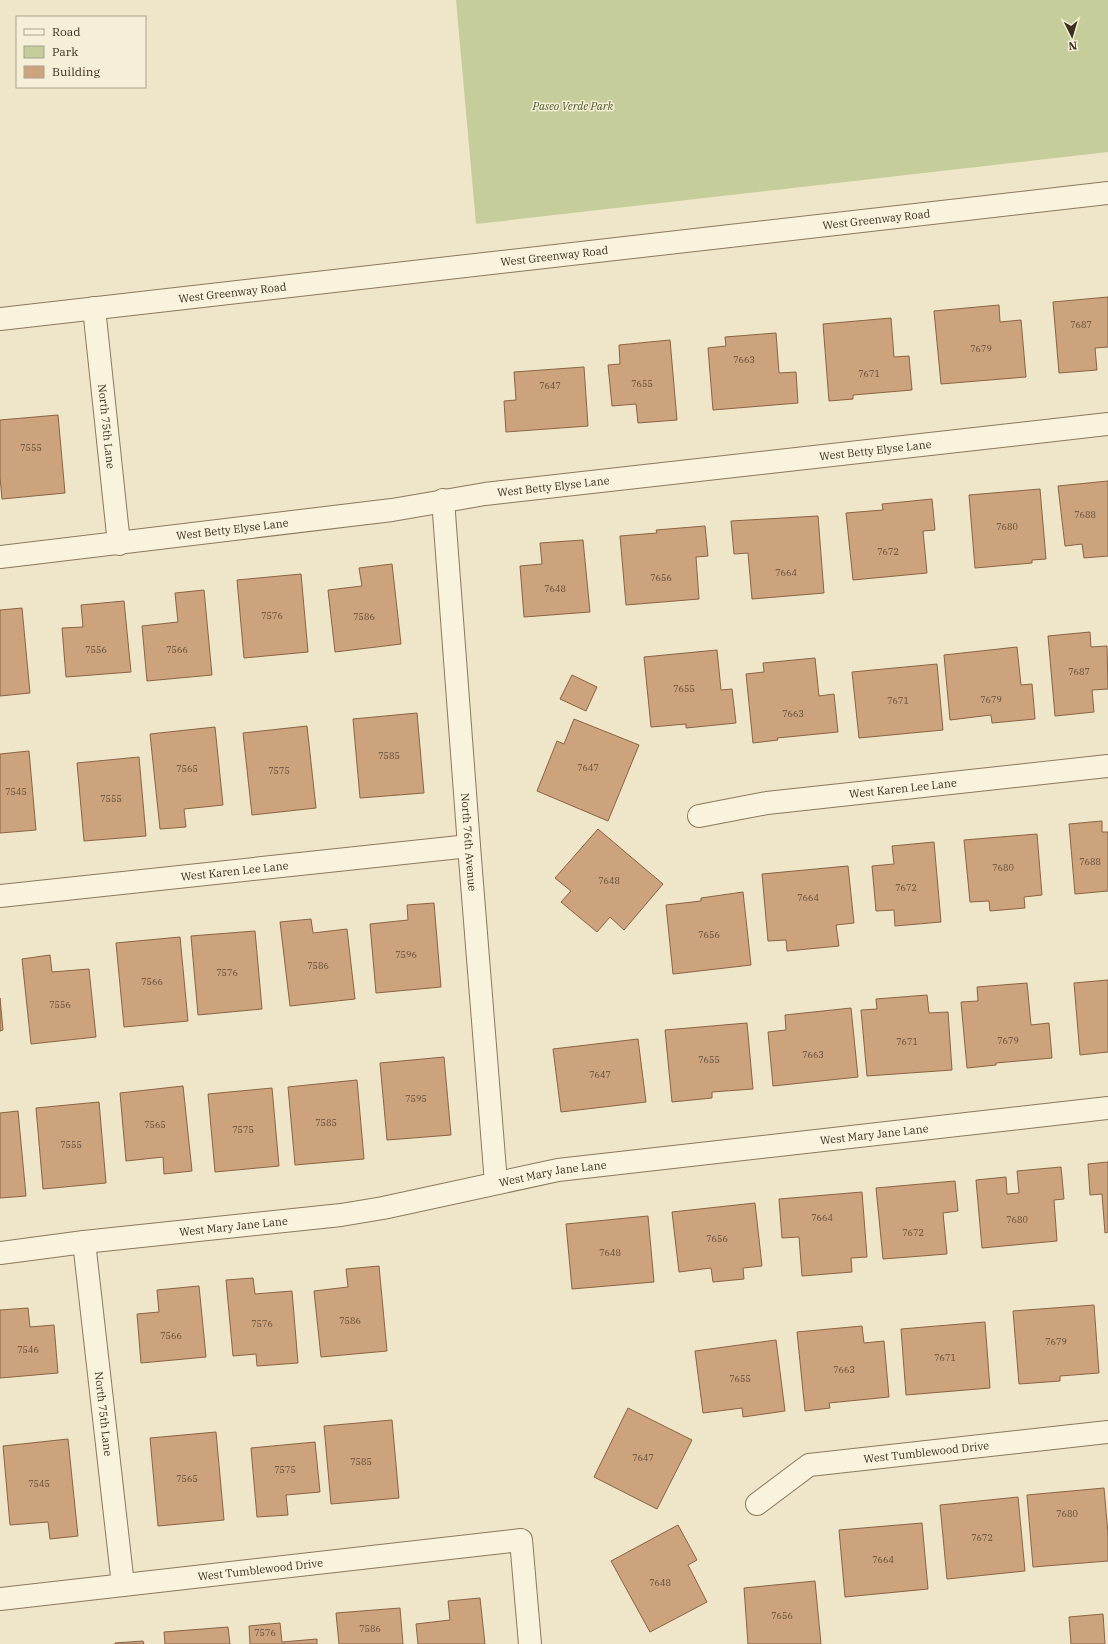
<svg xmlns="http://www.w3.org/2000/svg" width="1108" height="1644" font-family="'IBM Plex Serif',serif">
	<rect width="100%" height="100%" fill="#efe5c8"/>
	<path fill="#c5cd9b" d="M456,0H1108V152L476,224Z"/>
	<path fill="#cda37e" stroke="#8a6342" d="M1108,297V347L1095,348L1097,370L1059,373L1053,302Z
		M999,305L1000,322L1021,320L1026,377L941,384L934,311Z
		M891,318L894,357L909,356L912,390L853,395V399L829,401L823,324Z
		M776,333L779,373L796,372L798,403L713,410L708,348L726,346L725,337Z
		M670,340L677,420L638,423L636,404L612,406L608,365L620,364L619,345Z
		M584,367L588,426L506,432L504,401L516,400L514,372Z
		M58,415L65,493L2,499L0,477V420Z
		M1108,481V556L1084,558L1082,544L1065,546L1058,486Z
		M1040,489L1046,559L1032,560V563L975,568L969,495Z
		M932,499L935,530L923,531L927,573L853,580L846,513L883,510L882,504Z
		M818,516L824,593L752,599L748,553L734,554L731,521Z
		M705,526L708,556L696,557L699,599L626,605L620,536L657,533L656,530Z
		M583,540L590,612L524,617L520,566L542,564L540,543Z
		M392,564L401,644L335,652L328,590L362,586L359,568Z
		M301,574L308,652L244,658L237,580Z
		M204,590L212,675L147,681L142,626L178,622L175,593Z
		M124,601L131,672L66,677L62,628L83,627L81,605Z
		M22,608L30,693L0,696V610Z
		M1090,632L1091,647L1107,646L1108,689L1092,690L1094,712L1055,716L1048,636Z
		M1017,647L1021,685L1032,684L1035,719L992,723L991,715L950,720L944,655Z
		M717,650L721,690L732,689L736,723L686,728V724L651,727L644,657Z
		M815,658L819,696L834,694L838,732L777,738L778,740L753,743L746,674L764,672L763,663Z
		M937,664L943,730L859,738L852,672Z
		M572,675L597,687L586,711L560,699Z
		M417,713L424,793L360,798L353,719Z
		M574,719L639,745L608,821L537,791L557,741L564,744Z
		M307,726L316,808L252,815L243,733Z
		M215,727L223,805L184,809L186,827L160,829L150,734Z
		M29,751L36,830L0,833V754Z
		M139,757L146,836L84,841L77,763Z
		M1102,821V832H1108V891L1075,894L1069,824Z
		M598,829L663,884L624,930L610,917L597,932L561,902L571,891L555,878Z
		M1037,834L1042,895L1024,897L1025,908L990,911L989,901L970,902L964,840Z
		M934,842L941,922L895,926L894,910L876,911L872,866L894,864L892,846Z
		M848,866L854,923L836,925L839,946L787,951L786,940L768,941L762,874Z
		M743,892L751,965L673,974L666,905L701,901V898Z
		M434,903L441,987L376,993L370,924L408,920L407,905Z
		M311,919L313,933L347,929L355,999L290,1006L280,922Z
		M255,931L262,1009L198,1015L191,936Z
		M180,937L188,1021L124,1027L116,943Z
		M50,955L52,972L89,969L96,1037L31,1044L22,959Z
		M1108,980V1052L1080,1055L1074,983Z
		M1027,983L1031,1025L1049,1023L1052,1058L996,1063V1065L967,1068L961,1002L978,1001L977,987Z
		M927,995L929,1013L948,1012L952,1070L867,1076L861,1010L877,1009L876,999Z
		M0,998L3,1030L0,1031Z
		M851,1008L858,1077L773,1086L768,1032L786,1030L785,1015Z
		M747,1023L753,1089L712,1092V1098L672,1102L665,1030Z
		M638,1039L646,1102L561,1112L553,1049Z
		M444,1057L451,1135L387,1140L380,1063Z
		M357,1080L364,1159L295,1165L288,1087Z
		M183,1086L192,1171L164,1174L163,1157L126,1161L120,1093Z
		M272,1088L279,1166L215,1172L208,1094Z
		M99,1102L106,1183L43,1189L36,1108Z
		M18,1111L26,1196L0,1198V1113Z
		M1108,1162V1232L1105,1233L1102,1194L1090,1195L1088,1164Z
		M1061,1167L1064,1199L1054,1200L1057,1241L982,1248L976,1180L1006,1177L1007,1194L1019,1193L1017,1171Z
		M955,1181L958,1211L943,1213L947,1254L883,1259L876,1188Z
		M862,1192L867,1257L851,1258L852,1272L802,1276L799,1237L782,1238L779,1199Z
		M755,1203L762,1266L743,1268L744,1279L713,1282L711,1268L679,1272L672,1212Z
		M648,1216L654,1282L572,1289L566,1224Z
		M379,1266L387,1351L321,1357L314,1291L348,1287L346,1269Z
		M253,1278L255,1294L292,1291L298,1363L257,1366L256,1354L233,1356L226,1280Z
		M199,1286L206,1357L141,1363L137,1314L159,1312L157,1290Z
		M1094,1305L1099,1373L1060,1376V1381L1019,1384L1013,1311Z
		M28,1308L30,1327L54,1325L58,1373L0,1378V1310Z
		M985,1322L990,1388L906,1395L901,1329Z
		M862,1326L864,1343L884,1341L889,1397L829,1403L830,1408L805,1411L797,1332Z
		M776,1340L785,1411L743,1417L742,1408L703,1413L695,1351Z
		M628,1408L692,1440L657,1509L594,1477Z
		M392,1420L399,1498L331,1504L324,1426Z
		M216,1432L224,1520L158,1526L150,1438Z
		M68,1439L78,1536L50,1539L48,1522L10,1525L3,1446Z
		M315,1442L320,1492L286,1495L288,1515L257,1517L251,1448Z
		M1104,1488L1108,1534V1561L1033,1567L1027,1495Z
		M1018,1497L1025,1571L947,1579L940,1505Z
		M922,1523L928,1589L845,1597L839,1530Z
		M678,1525L697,1560L688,1565L707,1602L650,1632L611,1561Z
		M815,1581L821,1644H748L744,1588Z
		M480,1598L485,1644H418L416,1624L450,1620L448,1601Z
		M400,1608L403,1644H339L336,1613Z
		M1103,1614L1105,1644H1071L1069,1617Z
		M280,1623L282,1642L317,1639V1644H250L249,1626Z
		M228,1627L230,1644H165L164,1632Z
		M143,1641L144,1644H115V1643Z"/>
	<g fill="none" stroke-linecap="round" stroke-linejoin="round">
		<defs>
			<g id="minor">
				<path id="s1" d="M94,308L119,544"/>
				<path id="s2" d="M0,319L1108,193"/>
				<path id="s3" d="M443,500L469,846L496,1183"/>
				<path id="s4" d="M0,557L392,510L485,494L1108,424"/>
				<path id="s5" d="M699,816L767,803L1108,766"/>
				<path id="s6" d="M0,896L469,846"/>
				<path id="s7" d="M84,1242L123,1585"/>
				<path id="s8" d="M0,1253L84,1242L341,1215L383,1208L558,1170L1108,1108"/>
				<path id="s9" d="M757,1504L809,1465L1108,1432"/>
				<path id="s10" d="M0,1599L521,1540L530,1644"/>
			</g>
		</defs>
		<use href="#minor" stroke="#8b785d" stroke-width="24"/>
		<use href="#minor" stroke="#f9f2dc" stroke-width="22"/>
	</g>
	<g text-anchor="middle" stroke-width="3" stroke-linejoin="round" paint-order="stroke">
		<g font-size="9" fill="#604c38">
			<text x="1081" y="328">7687</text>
			<text x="981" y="352">7679</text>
			<text x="744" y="363">7663</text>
			<text x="869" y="377">7671</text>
			<text x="642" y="387">7655</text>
			<text x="550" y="389">7647</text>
			<text x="31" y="451">7555</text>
			<text x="1085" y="518">7688</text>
			<text x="1007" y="530">7680</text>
			<text x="888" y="555">7672</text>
			<text x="786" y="576">7664</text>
			<text x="661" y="581">7656</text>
			<text x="555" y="592">7648</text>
			<text x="272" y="619">7576</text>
			<text x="364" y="620">7586</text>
			<text x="96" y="653">7556</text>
			<text x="177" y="653">7566</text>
			<text x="1079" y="675">7687</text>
			<text x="684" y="692">7655</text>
			<text x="991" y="703">7679</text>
			<text x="898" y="704">7671</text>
			<text x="793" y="717">7663</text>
			<text x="389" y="759">7585</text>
			<text x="588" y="771">7647</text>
			<text x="187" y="772">7565</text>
			<text x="279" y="774">7575</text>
			<text x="16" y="795">7545</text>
			<text x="111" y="802">7555</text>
			<text x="1090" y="865">7688</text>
			<text x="1003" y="871">7680</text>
			<text x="609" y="884">7648</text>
			<text x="906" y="891">7672</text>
			<text x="808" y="901">7664</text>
			<text x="709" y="938">7656</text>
			<text x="406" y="958">7596</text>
			<text x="318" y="969">7586</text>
			<text x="227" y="976">7576</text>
			<text x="152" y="985">7566</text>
			<text x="60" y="1008">7556</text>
			<text x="1008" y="1044">7679</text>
			<text x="907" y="1045">7671</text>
			<text x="813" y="1058">7663</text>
			<text x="709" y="1063">7655</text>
			<text x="600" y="1078">7647</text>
			<text x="416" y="1102">7595</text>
			<text x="326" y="1126">7585</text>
			<text x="155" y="1128">7565</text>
			<text x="243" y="1133">7575</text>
			<text x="71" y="1148">7555</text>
			<text x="822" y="1221">7664</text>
			<text x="1017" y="1223">7680</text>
			<text x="913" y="1236">7672</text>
			<text x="717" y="1242">7656</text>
			<text x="610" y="1256">7648</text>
			<text x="350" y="1324">7586</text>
			<text x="262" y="1327">7576</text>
			<text x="171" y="1339">7566</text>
			<text x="1056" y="1345">7679</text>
			<text x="28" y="1353">7546</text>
			<text x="945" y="1361">7671</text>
			<text x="844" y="1373">7663</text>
			<text x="740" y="1382">7655</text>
			<text x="643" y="1461">7647</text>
			<text x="361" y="1465">7585</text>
			<text x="285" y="1473">7575</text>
			<text x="187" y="1482">7565</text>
			<text x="39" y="1487">7545</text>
			<text x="1067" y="1517">7680</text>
			<text x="982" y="1541">7672</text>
			<text x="883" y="1563">7664</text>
			<text x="660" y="1586">7648</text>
			<text x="782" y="1619">7656</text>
			<text x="370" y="1632">7586</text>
			<text x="265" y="1636">7576</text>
		</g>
		<g font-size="11" font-style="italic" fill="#495827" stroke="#f6efd8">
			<text x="573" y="110">Paseo Verde Park</text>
		</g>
		<g font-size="11" fill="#3b2f20" stroke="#f6efd8">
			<text dy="4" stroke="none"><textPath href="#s2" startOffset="882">West Greenway Road</textPath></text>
			<text dy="4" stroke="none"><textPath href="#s2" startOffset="558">West Greenway Road</textPath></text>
			<text dy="4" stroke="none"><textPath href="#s2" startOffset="234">West Greenway Road</textPath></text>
			<text dy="4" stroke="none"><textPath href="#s1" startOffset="119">North 75th Lane</textPath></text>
			<text dy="4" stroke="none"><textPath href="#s4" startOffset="882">West Betty Elyse Lane</textPath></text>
			<text dy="4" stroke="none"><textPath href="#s4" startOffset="558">West Betty Elyse Lane</textPath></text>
			<text dy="4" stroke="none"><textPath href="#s4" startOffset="234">West Betty Elyse Lane</textPath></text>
			<text dy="4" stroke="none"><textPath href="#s5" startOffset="206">West Karen Lee Lane</textPath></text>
			<text dy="4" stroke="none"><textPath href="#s3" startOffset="343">North 76th Avenue</textPath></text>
			<text dy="4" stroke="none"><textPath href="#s6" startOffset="236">West Karen Lee Lane</textPath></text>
			<text dy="4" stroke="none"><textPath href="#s8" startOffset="883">West Mary Jane Lane</textPath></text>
			<text dy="4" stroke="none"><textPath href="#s8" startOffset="559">West Mary Jane Lane</textPath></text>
			<text dy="4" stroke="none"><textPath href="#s8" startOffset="235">West Mary Jane Lane</textPath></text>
			<text dy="4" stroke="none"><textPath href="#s7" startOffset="173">North 75th Lane</textPath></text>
			<text dy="4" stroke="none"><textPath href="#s9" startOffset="183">West Tumblewood Drive</textPath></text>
			<text dy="4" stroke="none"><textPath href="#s10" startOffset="262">West Tumblewood Drive</textPath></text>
		</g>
	</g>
	<rect x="16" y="16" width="130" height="72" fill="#f6efd8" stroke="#aba28e"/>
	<rect x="24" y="29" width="20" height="6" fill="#f9f2dc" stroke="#aba28e"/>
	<text x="52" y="36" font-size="12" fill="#3b2f20">Road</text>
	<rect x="24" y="46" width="20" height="12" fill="#c5cd9b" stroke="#aba28e"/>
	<text x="52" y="56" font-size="12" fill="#3b2f20">Park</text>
	<rect x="24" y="66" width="20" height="12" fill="#cda37e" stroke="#aba28e"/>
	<text x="52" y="76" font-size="12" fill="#3b2f20">Building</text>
	<g transform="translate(1072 36) rotate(175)" stroke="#f6efd8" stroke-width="3" paint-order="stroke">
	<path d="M0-3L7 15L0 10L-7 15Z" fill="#3b2f20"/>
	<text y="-6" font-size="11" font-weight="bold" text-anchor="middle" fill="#3b2f20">N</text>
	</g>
</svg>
